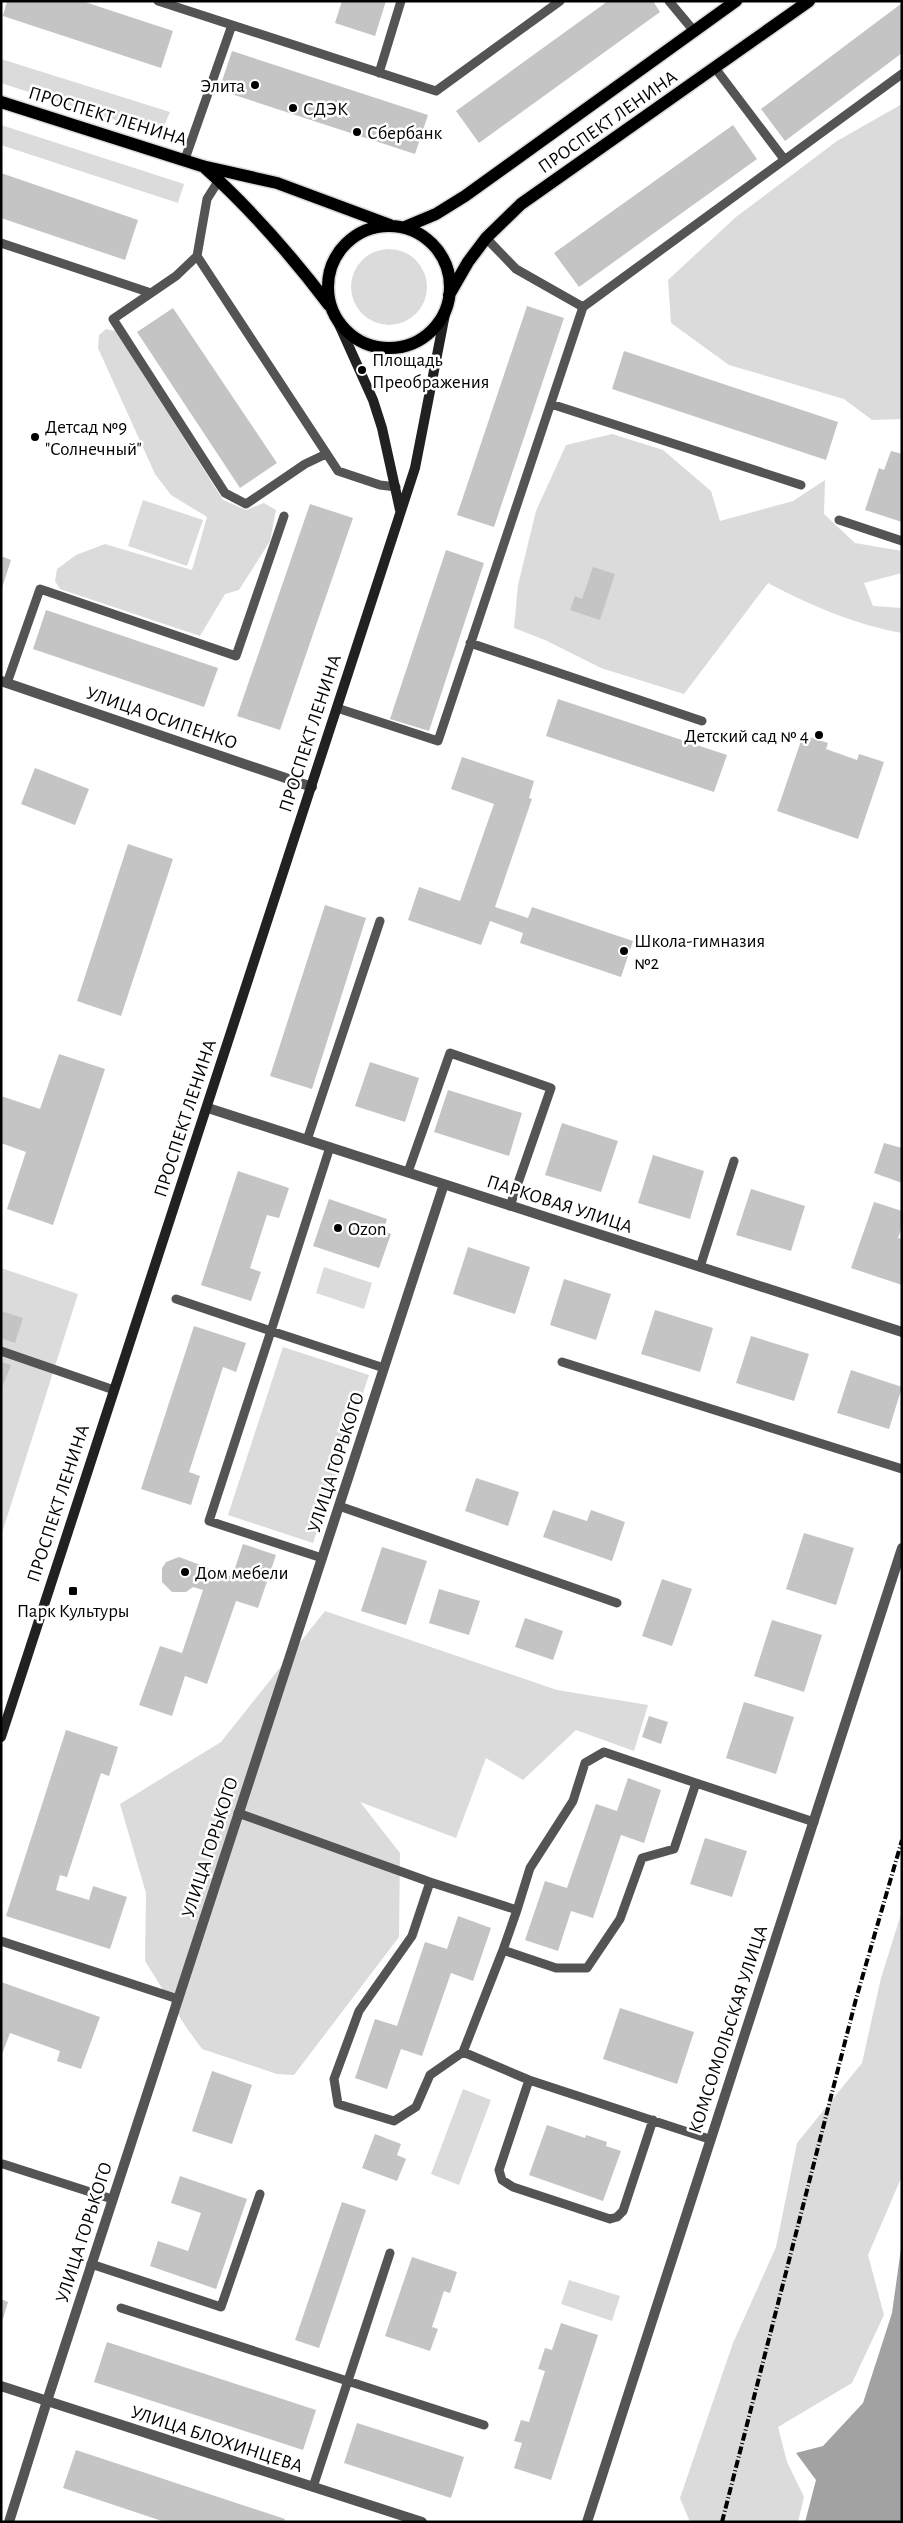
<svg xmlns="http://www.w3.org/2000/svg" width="903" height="2523" font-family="'Alegreya Sans',sans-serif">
	<rect width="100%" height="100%" fill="#fff"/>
	<path fill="#dbdbdb" d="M1,59L170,112L161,133L152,132L1,83Z
		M902,104V419L872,420L844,399L729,365L671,323L668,280L736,217L837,141Z
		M1,125L184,184L178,203L1,145Z
		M351 287a38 38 0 1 1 76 0a38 38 0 1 1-76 0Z
		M106,329L116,331L223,500L246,510L264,503L276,510L270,541L239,590L225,594L200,636L60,589L55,581L57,569L76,555L105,544L192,570L207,517L171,495L155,474L98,348L99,335Z
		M612,434L663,450L711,491L720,521L793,501L825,480L824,514L855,543L902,551V573L864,583L873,606L902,608V633C853,624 812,606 768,583L684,694L601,668L545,640L514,628L518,585L536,511L566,445Z
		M143,500L203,520L187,566L128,546Z
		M324,1267L372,1283L364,1309L316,1293Z
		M1,1268L78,1294L1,1536Z
		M283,1347L369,1375L313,1543L228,1515Z
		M325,1611L557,1690L648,1705L634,1751L576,1730L523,1780L486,1758L456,1838L360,1802L400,1853L399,1937L294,2075L277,2074L202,2049L186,2027L145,1961L146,1893L120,1804L221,1742Z
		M902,1911V2176L868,2255L884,2315L852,2383L778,2427L787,2462L804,2497L798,2522H690L680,2498L733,2343L776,2247L797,2143L862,2063L881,1978Z
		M463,2089L491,2100L459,2185L431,2174Z
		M569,2280L620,2296L612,2321L561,2304Z"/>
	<path fill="#a2a2a2" d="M902,2241V2522H805L816,2480L796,2453L823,2446L863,2403L892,2313Z"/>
	<path fill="#c4c4c4" d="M7,1H82L173,31L161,68L3,16Z
		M342,1H386L375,36L335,23Z
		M608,1H653L660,12L479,143L456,111Z
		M902,3V53L785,141L761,109Z
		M232,51L428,115L415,154L219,90Z
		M733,125L757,159L579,287L554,253Z
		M1,173L138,220L125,260L1,218Z
		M527,306L564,318L494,527L457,515Z
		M173,308L277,463L240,488L137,332Z
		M624,351L838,422L826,460L612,389Z
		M891,451L902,454V522L865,510L879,468L884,470Z
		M310,504L353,518L280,730L237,716Z
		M446,550L484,563L429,731L390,719Z
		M1,556L11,560L2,588H1Z
		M593,567L615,574L600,620L570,610L575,596L582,599Z
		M46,610L218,668L204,707L33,649Z
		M558,699L727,755L714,792L546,736Z
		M803,735L828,743L826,749L857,760L859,754L884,762L858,839L777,811Z
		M462,757L534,781L529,798L532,799L495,907L528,918L532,907L633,941L621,977L520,943L523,933L490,921L481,945L408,920L419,887L460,901L494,804L451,789Z
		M35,768L89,789L75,825L21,804Z
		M128,844L173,859L121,1016L77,1001Z
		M325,905L366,918L312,1089L270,1076Z
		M59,1054L105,1069L53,1225L7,1209L26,1152L1,1143V1096L40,1109Z
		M370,1062L419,1078L405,1122L355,1106Z
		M448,1090L522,1113L509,1156L434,1132Z
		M562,1123L618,1141L601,1192L545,1175Z
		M884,1143L902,1148V1183L874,1173Z
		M653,1155L704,1171L690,1219L638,1203Z
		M238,1171L289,1188L279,1218L267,1215L250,1268L261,1272L251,1301L201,1285Z
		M751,1189L805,1206L791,1251L736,1235Z
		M329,1199L387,1219L383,1231L391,1234L379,1268L313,1246Z
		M874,1202L902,1211V1227L898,1238L902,1239V1285L851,1268Z
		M468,1247L530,1267L515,1314L453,1294Z
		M564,1279L611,1294L596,1340L550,1325Z
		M655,1310L713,1328L700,1372L641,1354Z
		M1,1311L23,1318L15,1343L1,1338Z
		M194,1326L246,1343L236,1372L223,1367L189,1472L200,1476L191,1505L141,1489Z
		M751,1336L809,1354L794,1401L736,1383Z
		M1,1362L11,1365L1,1390Z
		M851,1370L902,1387L889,1429L837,1413Z
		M476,1478L519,1492L508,1526L465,1511Z
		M553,1510L587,1521L591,1510L625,1522L612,1561L543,1537Z
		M804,1533L854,1548L836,1605L786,1589Z
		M243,1544L276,1555L258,1608L236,1601L207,1684L185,1676L172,1716L139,1705L160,1646L182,1653L203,1590L193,1587L186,1592H172L162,1582V1568L166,1562L179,1557L232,1577Z
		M382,1547L427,1561L406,1625L361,1611Z
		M662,1579L692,1589L672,1646L642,1636Z
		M439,1589L480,1601L469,1635L429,1623Z
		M525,1618L563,1631L553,1660L515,1647Z
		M772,1620L822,1635L804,1692L754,1676Z
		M744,1702L794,1717L776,1774L726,1758Z
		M649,1716L668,1722L661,1744L642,1737Z
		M66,1730L118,1747L109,1776L101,1773L67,1877L60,1875L56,1890L89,1900L93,1886L127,1897L110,1949L6,1916Z
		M628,1778L661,1790L644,1843L621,1835L593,1918L571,1911L558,1951L525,1940L545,1881L567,1888L596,1804L617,1811Z
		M705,1838L747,1851L732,1897L690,1884Z
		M458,1916L491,1928L473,1981L451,1973L422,2056L401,2049L387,2089L355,2078L375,2019L397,2026L425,1942L447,1949Z
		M1,1982L100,2017L81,2069L57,2061L60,2051L10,2033L1,2057Z
		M620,2008L694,2032L677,2084L603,2059Z
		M212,2071L252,2085L232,2144L192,2131Z
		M547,2125L585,2138L586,2135L607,2142L606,2146L621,2151L603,2201L529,2175Z
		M375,2134L401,2144L397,2155L406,2159L397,2181L362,2168Z
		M180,2176L247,2199L216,2289L150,2266L158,2241L188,2251L201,2213L171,2203Z
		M342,2202L366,2210L319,2348L295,2340Z
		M412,2257L457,2272L450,2293L444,2291L432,2327L438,2329L430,2351L385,2336Z
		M1,2299L8,2302L2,2322H1Z
		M561,2323L598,2335L551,2480L514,2468L522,2443L514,2441L521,2420L529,2422L545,2371L538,2369L545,2348L552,2350Z
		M107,2342L316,2410L303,2450L94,2382Z
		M357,2423L464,2457L451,2498L344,2463Z
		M76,2450L285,2519L284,2522H165L63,2488Z"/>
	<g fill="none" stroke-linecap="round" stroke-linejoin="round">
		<defs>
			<path id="primary" d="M1,102L202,166L277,183L390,225
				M203,166C250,208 291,255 329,305
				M328 287a61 61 0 1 1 122 0a61 61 0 1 1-122 0Z
				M405,227L436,214L465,196L736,1
				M449,295L468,262L486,238L521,204L809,1"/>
		</defs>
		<use href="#primary" stroke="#dbdbdb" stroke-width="15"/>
		<path stroke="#545454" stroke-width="9" d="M158,1L436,91L560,1
			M669,1L694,31
			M715,68L784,159
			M379,73L401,1
			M185,159L232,25
			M486,238L516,269L583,307
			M1,243L151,293
			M197,256L207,199L219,180
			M551,404L801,485
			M326,454L305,464L246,504L225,493L113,319L176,276L197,256L338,471L380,485L396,487
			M839,520L902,541
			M470,643L702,721
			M7,683L40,589L236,656L284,516
			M337,708L438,741L583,307L902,74
			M307,1140L380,921
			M330,1147L271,1331L384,1368
			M408,1172L450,1053L551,1088L510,1206
			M700,1267L734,1161
			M176,1299L271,1331L209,1521L322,1558
			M1,1351L114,1390
			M562,1362L902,1469
			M339,1506L617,1603
			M696,1783L604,1752L585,1763L573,1801L530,1868L517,1910L430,1882L412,1936L359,2011L334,2079L338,2104L394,2121L416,2107L430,2075L463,2052L503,1950L556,1968H587L620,1919L642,1858L674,1849L696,1783L814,1822
			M238,1813L430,1882
			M1,1941L178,1999
			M503,1950L517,1910
			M463,2052L529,2080L709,2139
			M529,2080L499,2170L502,2180L513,2187L610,2219L617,2217L623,2211L653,2120
			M3,2164L112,2199
			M91,2264L221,2307L260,2194
			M121,2308L484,2425
			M313,2487L390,2253"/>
		<path stroke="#545454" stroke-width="10" d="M1,681L312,787
			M208,1108L902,1332
			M9,2522L47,2401L444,1184"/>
		<path stroke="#545454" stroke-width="10" d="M1,2386L422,2522
			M587,2522L902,1548"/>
		<path stroke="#212121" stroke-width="10" d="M337,320L373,400L382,428L400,510
			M1,1737L415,468L446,309"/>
		<use href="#primary" stroke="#000" stroke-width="12"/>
		<path stroke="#000" stroke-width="4" stroke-dasharray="8 2.5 1 2.5" stroke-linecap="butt" d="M722,2522L856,1999L902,1840"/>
	</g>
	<g fill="#000" stroke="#fff" stroke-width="2">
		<circle cx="255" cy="85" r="5"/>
		<circle cx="293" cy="108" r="5"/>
		<circle cx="357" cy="132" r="5"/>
		<circle cx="362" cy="370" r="5"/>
		<circle cx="35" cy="437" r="5"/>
		<circle cx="819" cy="735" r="5"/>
		<circle cx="624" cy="951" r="5"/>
		<circle cx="338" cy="1228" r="5"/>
		<circle cx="185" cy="1572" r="5"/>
		<rect x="68" y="1586" width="10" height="10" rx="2.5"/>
	</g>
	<g text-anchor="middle" stroke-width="5" stroke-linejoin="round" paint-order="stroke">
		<g font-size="19" fill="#000" stroke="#fff" text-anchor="start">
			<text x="245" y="92" text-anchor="end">Элита</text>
			<text x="303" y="115">СДЭК</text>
			<text x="367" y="139">Сбербанк</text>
			<text x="372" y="366">Площадь<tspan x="372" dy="22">Преображения</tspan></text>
			<text x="45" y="433">Детсад №9<tspan x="45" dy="22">"Солнечный"</tspan></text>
			<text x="809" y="742" text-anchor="end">Детский сад № 4</text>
			<text x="634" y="947">Школа-гимназия<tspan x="634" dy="22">№2</tspan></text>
			<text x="348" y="1235">Ozon</text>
			<text x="195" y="1579">Дом мебели</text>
			<text x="73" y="1617" text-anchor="middle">Парк Культуры</text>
		</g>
		<g font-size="19" fill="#000" stroke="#fff">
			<text transform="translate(108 115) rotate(17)" y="7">ПРОСПЕКТ ЛЕНИНА</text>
			<text transform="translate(607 121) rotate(-35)" y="7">ПРОСПЕКТ ЛЕНИНА</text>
			<text transform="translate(162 717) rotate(19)" y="7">УЛИЦА ОСИПЕНКО</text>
			<text transform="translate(309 733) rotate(-72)" y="7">ПРОСПЕКТ ЛЕНИНА</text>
			<text transform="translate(184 1118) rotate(-72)" y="7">ПРОСПЕКТ ЛЕНИНА</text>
			<text transform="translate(560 1203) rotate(18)" y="7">ПАРКОВАЯ УЛИЦА</text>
			<text transform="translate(335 1462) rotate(-72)" y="7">УЛИЦА ГОРЬКОГО</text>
			<text transform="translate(57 1503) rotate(-72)" y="7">ПРОСПЕКТ ЛЕНИНА</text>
			<text transform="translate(209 1847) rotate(-72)" y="7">УЛИЦА ГОРЬКОГО</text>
			<text transform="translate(727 2029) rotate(-72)" y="7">КОМСОМОЛЬСКАЯ УЛИЦА</text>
			<text transform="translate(83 2232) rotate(-72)" y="7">УЛИЦА ГОРЬКОГО</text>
			<text transform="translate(217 2438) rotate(18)" y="7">УЛИЦА БЛОХИНЦЕВА</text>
		</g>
	</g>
	<rect width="903" height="2523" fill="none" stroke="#000000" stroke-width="5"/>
</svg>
